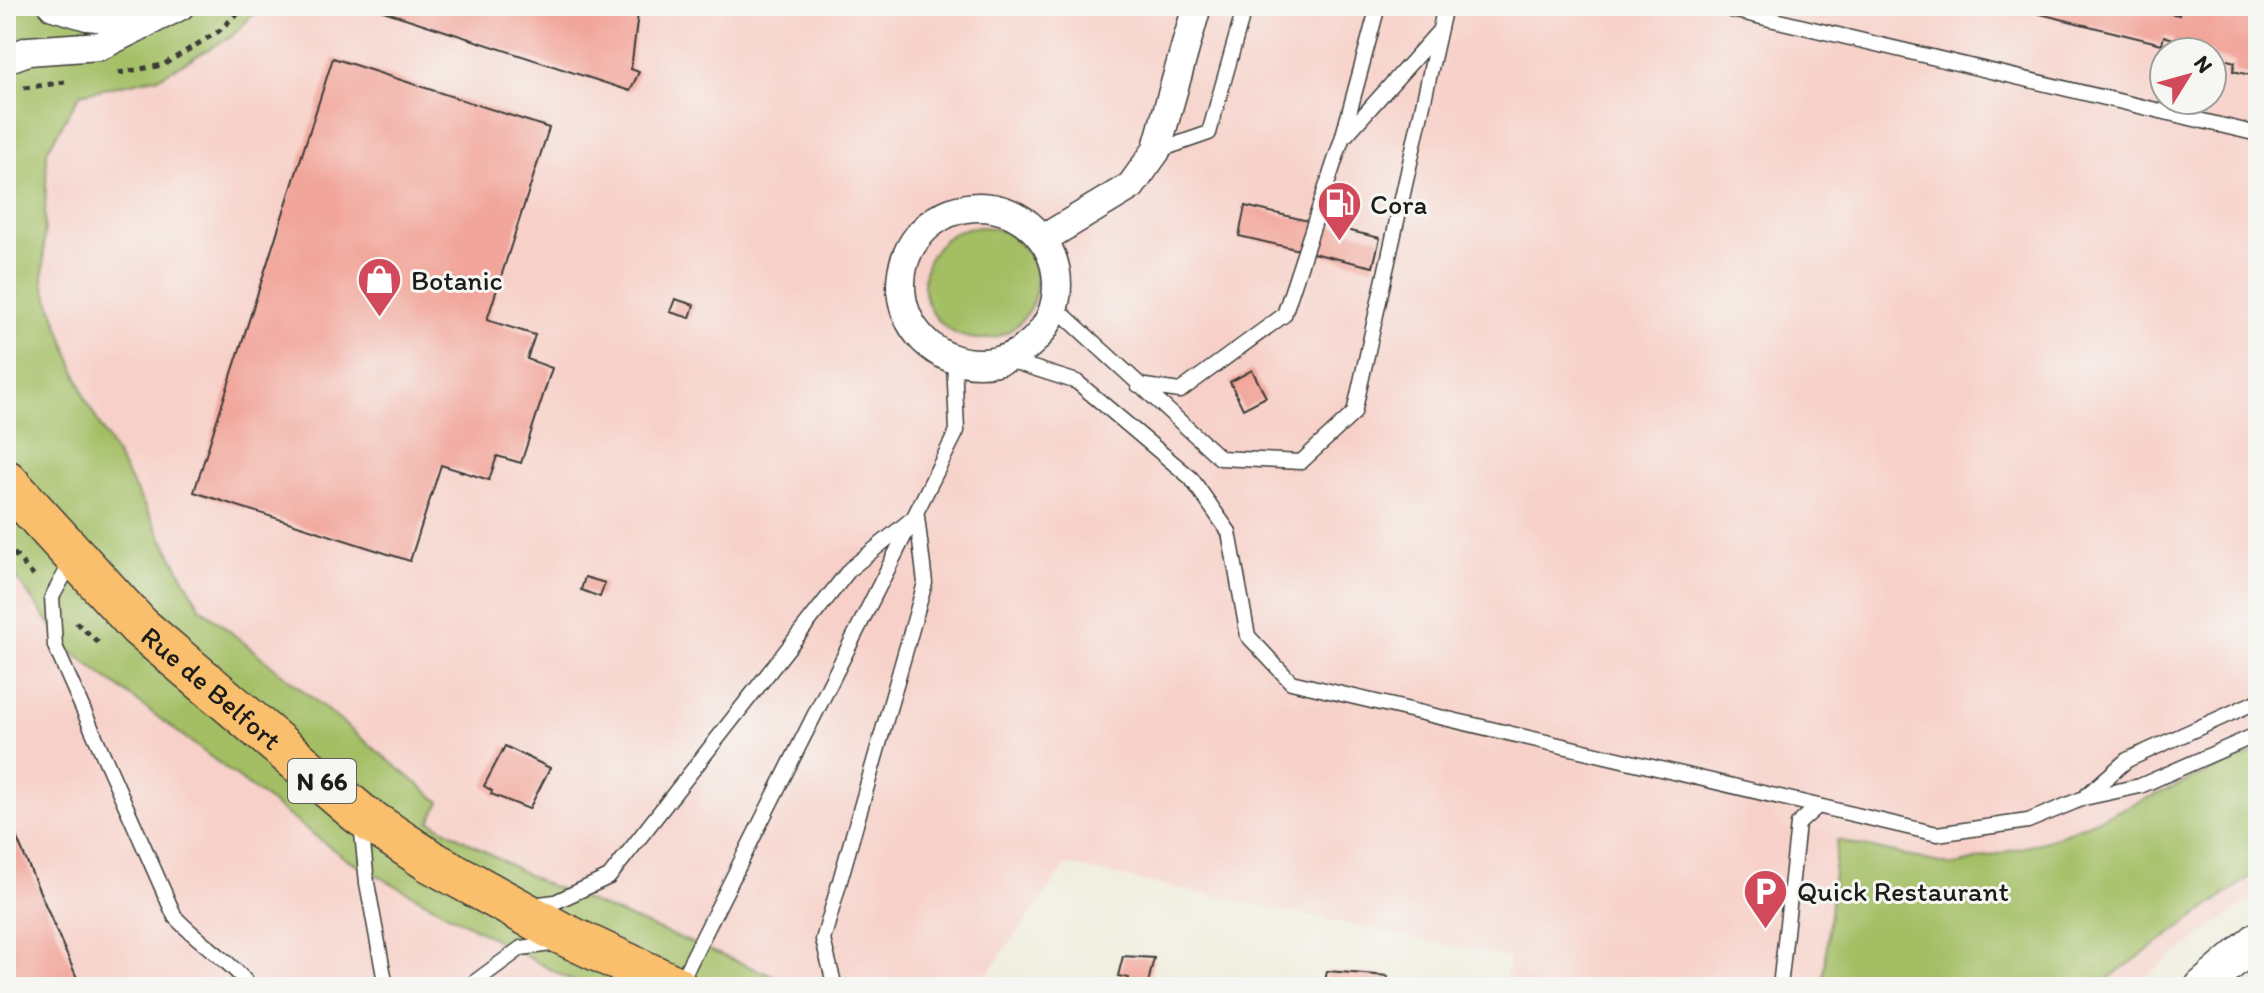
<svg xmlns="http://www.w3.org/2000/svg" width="2264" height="993" font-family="Itim,sans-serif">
	<rect width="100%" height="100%" fill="#f6f6f2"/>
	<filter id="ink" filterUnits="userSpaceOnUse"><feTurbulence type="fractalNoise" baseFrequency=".0125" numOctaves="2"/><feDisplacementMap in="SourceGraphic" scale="16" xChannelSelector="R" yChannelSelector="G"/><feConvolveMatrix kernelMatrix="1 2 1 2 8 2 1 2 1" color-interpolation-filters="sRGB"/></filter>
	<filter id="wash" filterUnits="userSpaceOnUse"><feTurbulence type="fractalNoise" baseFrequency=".006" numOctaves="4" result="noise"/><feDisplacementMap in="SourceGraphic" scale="32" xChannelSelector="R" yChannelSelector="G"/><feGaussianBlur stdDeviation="1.8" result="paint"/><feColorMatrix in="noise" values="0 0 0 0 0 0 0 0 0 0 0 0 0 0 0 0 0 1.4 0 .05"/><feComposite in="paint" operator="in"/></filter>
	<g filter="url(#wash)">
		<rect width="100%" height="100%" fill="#efecd9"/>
		<path fill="#f7d1c9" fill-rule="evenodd" d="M261,6H2258V894L2131,987H1506L1509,958L1066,865L978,987H800L539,881L429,820L440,802L200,607L86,400L43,283L47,150L80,94L159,77L232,36ZM2164,52H2212V100H2164Z
			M6,563L68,650L343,857L583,987H6Z"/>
		<path fill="#a3be64" stroke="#606d40" stroke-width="2" d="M6,6H261L232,36L159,77L80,94L47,151L43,283L86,400L200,607L440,802L430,821L539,881L800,987H583L343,857L68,649L6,563Z
			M924 283a56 56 0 1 1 112 0a56 56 0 1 1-112 0Z
			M2258,751V871L2097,987H1823L1837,840L1953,866L2047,841Z"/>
		<g id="blocks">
			<path fill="#f2a59a" d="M368,6H639L631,69L639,72L630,91Z
				M2008,6H2171L2169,13L2179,15L2181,6H2258V77L2233,71L2235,62L2212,56V52L2171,46L2173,39L2164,36L2162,44Z
				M333,58L549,128L487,320L535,335L527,359L552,368L521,463L497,456L489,480L441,465L410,561L194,492Z
				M1245,206L1380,238L1373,267L1239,236Z
				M675,299L694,305L690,318L670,312Z
				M1252,370L1266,397L1243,409L1230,382Z
				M585,577L605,583L600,597L581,590Z
				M505,746L550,768L529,809L491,794L492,791L484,786Z
				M6,813L63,946L81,987H6Z
				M1123,956L1154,958L1147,987H1127L1129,978L1118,976Z
				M1327,971L1388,976L1386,987H1324Z"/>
		</g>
	</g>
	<g filter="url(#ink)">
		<use href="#blocks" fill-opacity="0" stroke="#3c3b38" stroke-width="2"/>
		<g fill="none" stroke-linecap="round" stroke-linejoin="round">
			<defs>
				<path id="service" d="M1715,6L2258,134
					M1346,135L1439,31
					M1157,151L1209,133L1245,6
					M1055,307L1220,458L1301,462L1354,413L1445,6
					M1005,359L1077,382L1191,478L1229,532L1248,636L1291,682L1937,834L2028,821L2084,798L2140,786L2258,734
					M1138,385L1180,391L1284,315L1342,139L1378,6
					M73,559L52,597L55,646L175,917C199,943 229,959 250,987
					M2087,795L2127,760L2258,701
					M361,823L367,883L386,987
					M532,905L555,902L609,877L850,569L913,518
					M468,987L521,948L559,943
					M678,987L957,431L954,359
					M835,987L823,940L925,583L917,516
					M1780,987L1798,824L1818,806"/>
				<path id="minor" d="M53,6L87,16L147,22
					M6,59L28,51L100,46L180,6
					M901 285a78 78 0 1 1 156 0a78 78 0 1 1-156 0Z
					M1043,239L1131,186L1156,151L1197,6"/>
				<path id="tertiary" d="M2202,987L2258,939"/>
				<g id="primary">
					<path id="s1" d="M6,481L139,626L360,814L430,861L559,932L676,987"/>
				</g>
			</defs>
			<use href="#service" stroke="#3c3b38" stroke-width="17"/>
			<use href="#minor" stroke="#3c3b38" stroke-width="31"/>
			<use href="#tertiary" stroke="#3c3b38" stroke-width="37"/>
			<use href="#primary" stroke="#3c3b38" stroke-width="45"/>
			<path stroke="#3c3b38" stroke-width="5" stroke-dasharray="6 6" stroke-linecap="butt" d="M118,73L163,65L219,31L245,6
				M24,88L65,82
				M6,544L37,580
				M76,622L101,645"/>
			<use href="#service" stroke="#fff" stroke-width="14"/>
			<use href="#minor" stroke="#fff" stroke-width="28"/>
			<use href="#tertiary" stroke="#fff" stroke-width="34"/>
			<use href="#primary" stroke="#f9bf6d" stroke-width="42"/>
		</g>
	</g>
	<defs>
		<symbol id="fuel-pin" viewBox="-11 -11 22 30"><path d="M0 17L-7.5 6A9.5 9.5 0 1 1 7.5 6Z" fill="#d1495b" stroke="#f6f6f2"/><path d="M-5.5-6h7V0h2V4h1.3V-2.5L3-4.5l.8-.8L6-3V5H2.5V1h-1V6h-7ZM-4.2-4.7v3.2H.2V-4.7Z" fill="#fff"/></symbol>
		<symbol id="shop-pin" viewBox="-11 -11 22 30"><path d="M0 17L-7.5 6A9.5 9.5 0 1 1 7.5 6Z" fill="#d1495b" stroke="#f6f6f2"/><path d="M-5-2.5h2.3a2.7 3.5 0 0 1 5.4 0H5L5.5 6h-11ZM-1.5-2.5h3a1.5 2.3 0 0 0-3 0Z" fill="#fff"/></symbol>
		<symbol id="parking-pin" viewBox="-11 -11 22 30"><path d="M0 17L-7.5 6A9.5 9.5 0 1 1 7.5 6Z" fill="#d1495b" stroke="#f6f6f2"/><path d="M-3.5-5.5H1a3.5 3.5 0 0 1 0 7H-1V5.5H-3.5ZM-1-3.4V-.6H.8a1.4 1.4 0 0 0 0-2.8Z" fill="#fff"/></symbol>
	</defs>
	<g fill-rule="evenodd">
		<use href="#fuel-pin" x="1314" y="178" width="51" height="69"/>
		<use href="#shop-pin" x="354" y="254" width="51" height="69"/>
		<use href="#parking-pin" x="1740" y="866" width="51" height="69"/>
	</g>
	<g text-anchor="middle" stroke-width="6" stroke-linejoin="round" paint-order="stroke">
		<rect fill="#f6f6f2" stroke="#5d5d5c" stroke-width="2" x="288" y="759" width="68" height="44" rx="6"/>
		<g font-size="26" font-weight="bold" fill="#1c1c1c">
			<text x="322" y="790">N 66</text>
		</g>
		<g font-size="28" fill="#1c1c1c" stroke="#f6f6f2" text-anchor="start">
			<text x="1370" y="214">Cora</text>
			<text x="411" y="290">Botanic</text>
			<text x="1797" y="901">Quick Restaurant</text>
		</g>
		<g font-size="28" fill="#1c1c1c" stroke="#f6f6f2">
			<text dy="10" stroke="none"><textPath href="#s1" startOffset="292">Rue de Belfort</textPath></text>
		</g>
	</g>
	<rect width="2264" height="993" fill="none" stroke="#f6f6f2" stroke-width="32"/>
	<g transform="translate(2188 76) rotate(53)"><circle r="38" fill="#f6f6f2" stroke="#9f9f9c" stroke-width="2"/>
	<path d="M0-6L14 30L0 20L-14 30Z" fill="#d1495b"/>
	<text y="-12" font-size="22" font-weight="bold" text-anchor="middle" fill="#1c1c1c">N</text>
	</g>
</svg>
